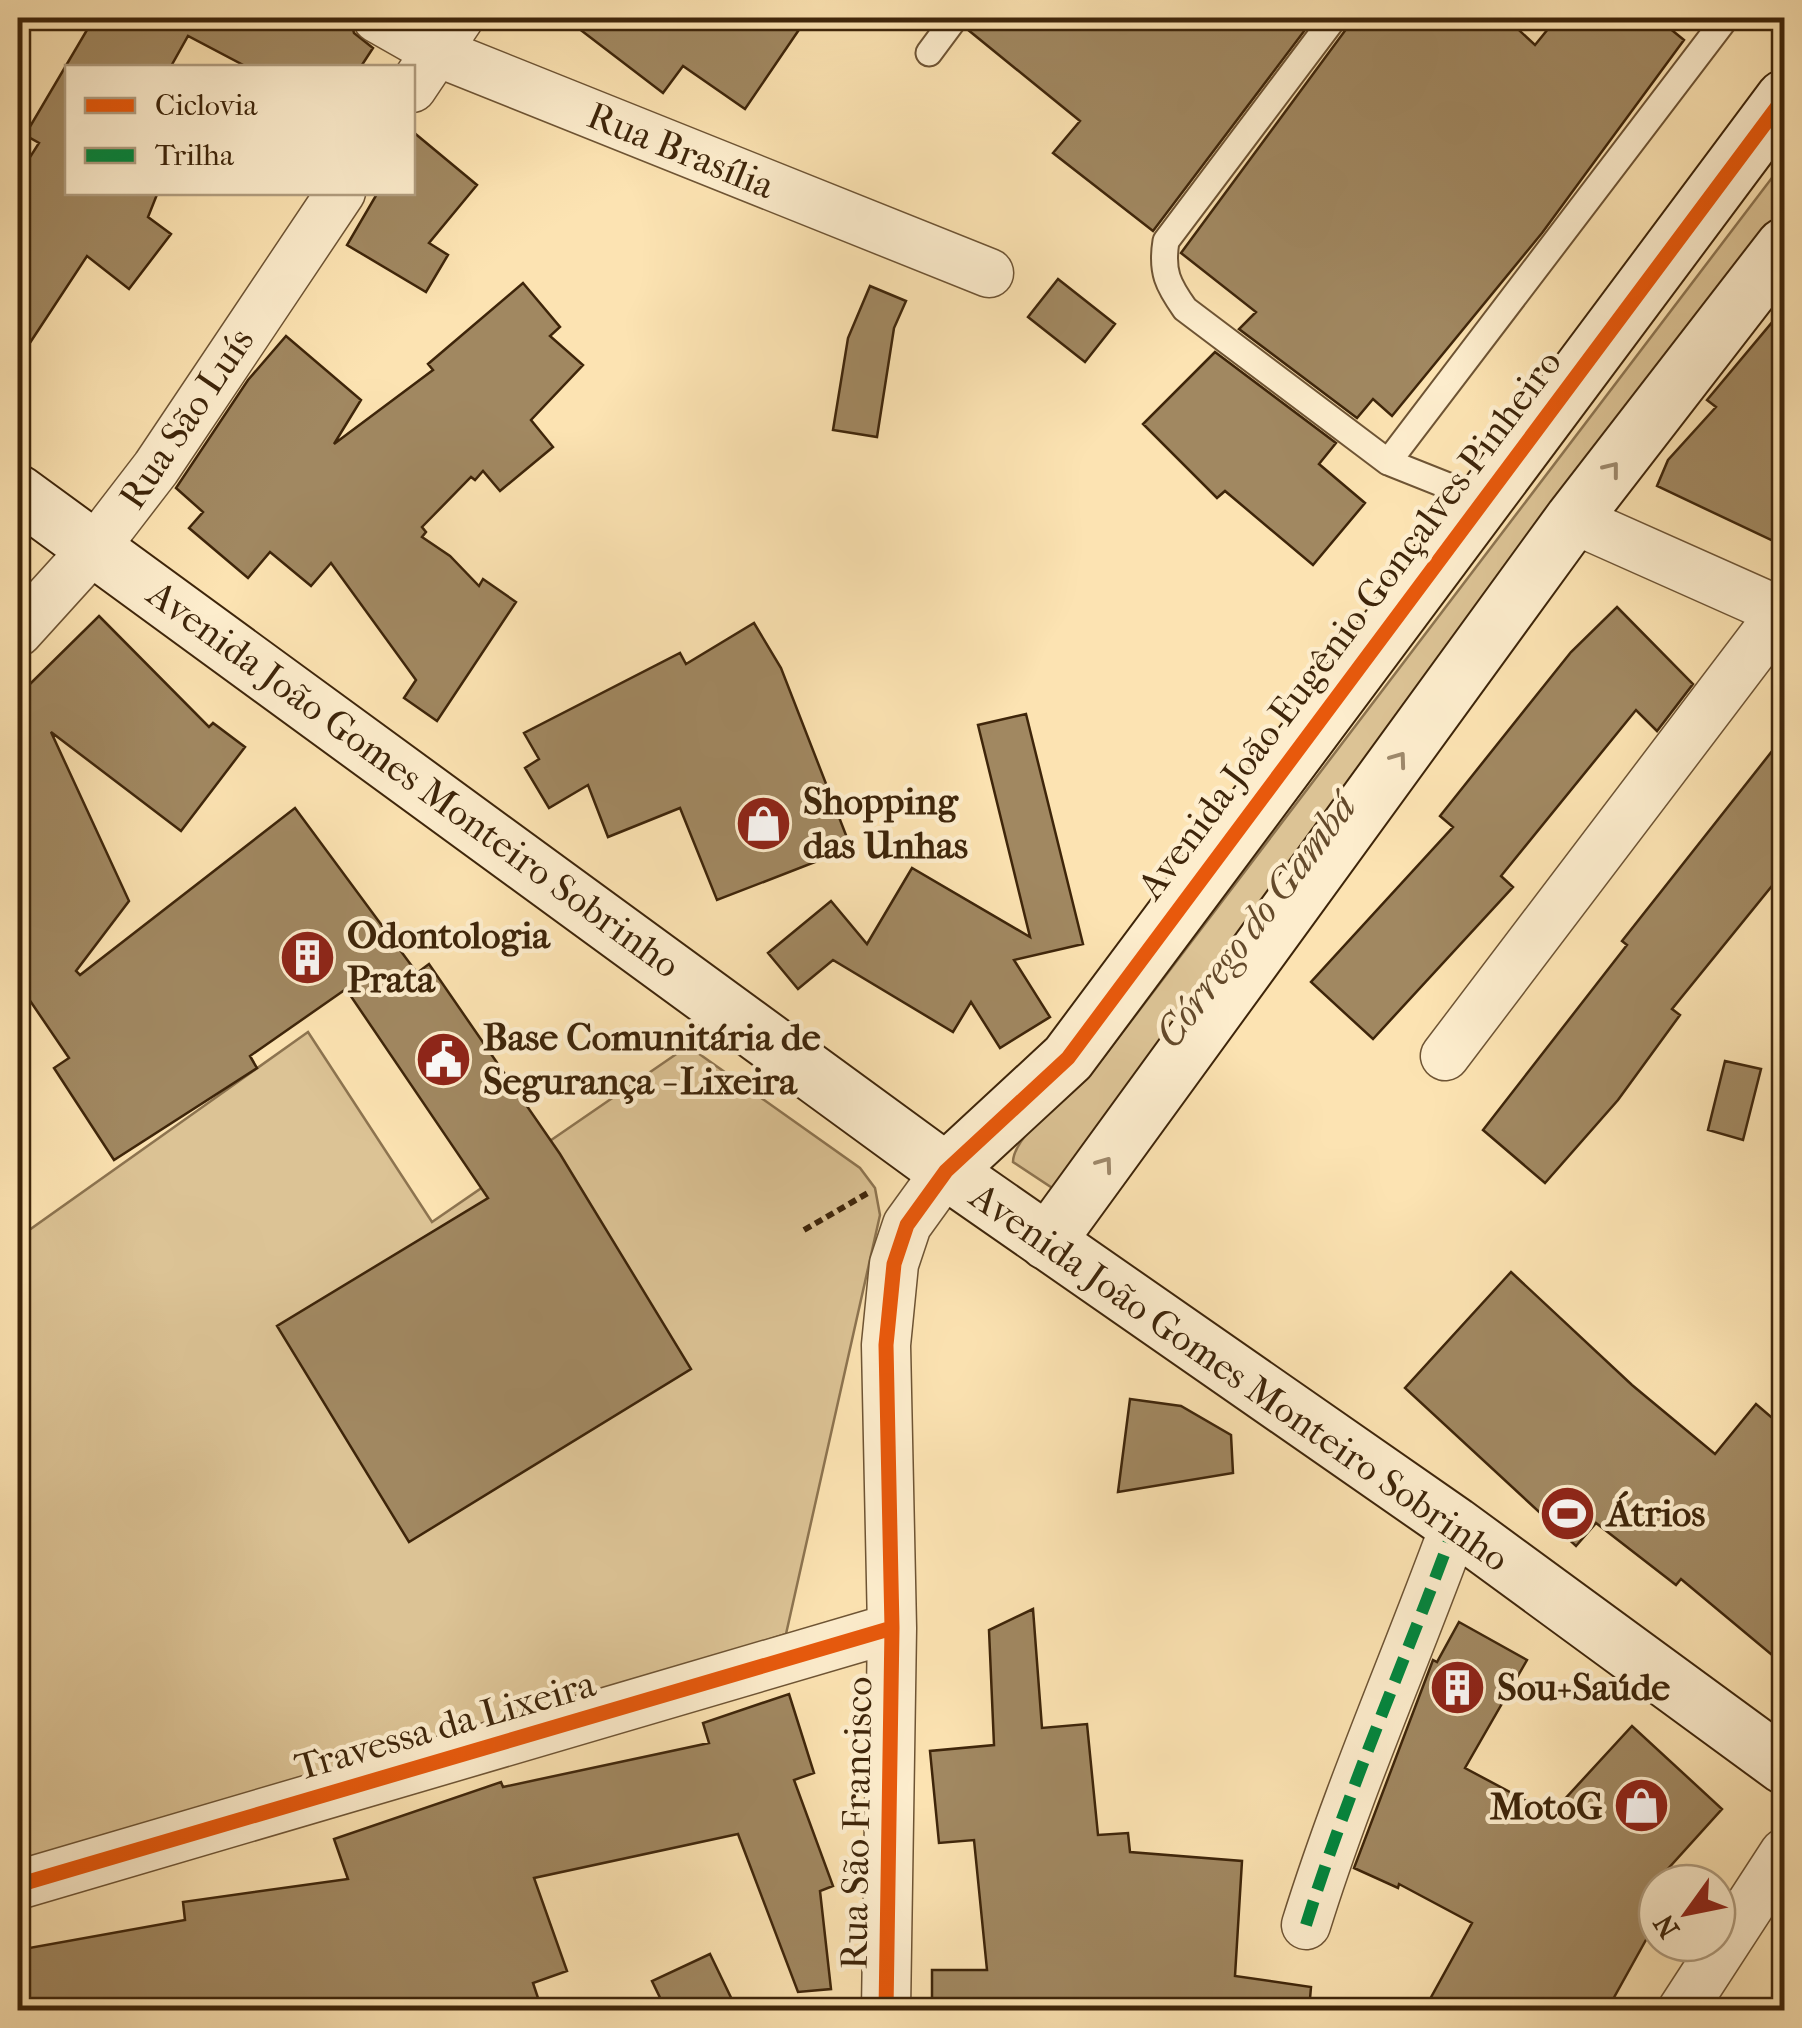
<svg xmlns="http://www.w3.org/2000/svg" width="1802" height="2028" font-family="'IM FELL French Canon',serif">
	<rect width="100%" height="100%" fill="#fce3b2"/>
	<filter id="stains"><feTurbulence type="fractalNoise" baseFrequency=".002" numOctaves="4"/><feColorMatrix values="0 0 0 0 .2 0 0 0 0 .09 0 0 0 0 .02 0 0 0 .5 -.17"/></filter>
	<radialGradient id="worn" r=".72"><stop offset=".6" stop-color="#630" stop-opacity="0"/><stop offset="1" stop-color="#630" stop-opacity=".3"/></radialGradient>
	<path fill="#dcc395" stroke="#8d7450" stroke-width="2.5" d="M1784,162V233L1066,1197L1013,1162C1013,1133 1082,1084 1103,1058Z
		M308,1032L432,1222L688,1046L860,1168L875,1188L880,1215L786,1634L18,1877V1238Z"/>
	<path fill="#a18861" stroke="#3e250a" stroke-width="2.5" d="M94,18H350L354,33L373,48L360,68H249L188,36L170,68H68V192H158L148,217L171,234L129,289L87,256L18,361V176L39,143L25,135Z
		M565,18H807L745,109L683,66L663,93Z
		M971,18H1314L1153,231L1053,153L1080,121L967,29Z
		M1350,18H1506L1535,45L1557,18H1657L1684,40L1542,233L1392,416L1373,399L1357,418L1239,329L1256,312L1181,253L1347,28Z
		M412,131L477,185L429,243L448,255L426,292L347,245L378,192H412Z
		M1058,279L1115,324L1085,362L1028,317Z
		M523,283L560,327L550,336L583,365L531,420L553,447L500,491L483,471L475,480L471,477L422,527L426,532L422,537L450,556L479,586L483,579L516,602L437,721L404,698L416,680L331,563L311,586L270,552L248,578L189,528L203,512L176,488L248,380L286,336L361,400L334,444L433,370L428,364Z
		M870,286L906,301L894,328L877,437L833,430L848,338Z
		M1784,308V546L1657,486L1668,460L1716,407L1707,400Z
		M1215,352L1336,443L1319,464L1365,503L1313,565L1225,491L1217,498L1143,424Z
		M1617,607L1693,684L1657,731L1636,710L1501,876L1513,887L1373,1039L1311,982L1453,827L1440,816L1571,652Z
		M99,616L209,727L213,723L245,747L181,831L51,732L129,901L76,971L80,975L295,808L417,973L429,964L560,1154L691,1369L409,1542L277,1326L488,1198L346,989L250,1056L257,1068L114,1160L54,1068L69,1058L18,983V660L29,685Z
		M754,623L781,668L851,848L717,900L680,808L608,837L588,785L549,808L525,768L539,759L524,733L680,653L686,664Z
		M1026,714L1083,944L1014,960L1050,1017L1000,1048L971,1002L953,1032L833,960L798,989L768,953L831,901L867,944L912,868L1030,937L978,725Z
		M1784,736V871L1672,1009L1680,1015L1618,1100L1545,1183L1483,1130L1627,945L1622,941Z
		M1725,1061L1761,1069L1743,1140L1708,1130Z
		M1511,1272L1632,1385L1715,1454L1756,1404L1784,1428V1665L1681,1579L1676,1585L1596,1523L1576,1546L1405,1388Z
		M1130,1399L1181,1406L1231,1435L1233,1473L1118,1492Z
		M1033,1609L1042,1728L1087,1724L1098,1835L1128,1833L1130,1852L1242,1861L1235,1976L1311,1987L1309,2010H932V1970H987L974,1840L939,1843L930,1751L994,1745L989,1630Z
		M1459,1622L1527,1660L1465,1768L1551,1814L1632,1726L1722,1809L1657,1881V1920L1607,2010H1424L1472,1923L1399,1884L1398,1888L1354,1868L1433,1660L1437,1662Z
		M789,1694L814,1773L794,1780L833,1886L820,1891L831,1989L798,1992L738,1834L534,1878L567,1971L533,1983L542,2010H18V1950L185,1920L183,1902L348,1879L334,1839L501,1782L503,1787L709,1743L703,1723Z
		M710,1954L737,2010H666L652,1981Z"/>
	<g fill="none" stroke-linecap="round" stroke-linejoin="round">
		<defs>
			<path id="lane" d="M1334,18L1166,241C1161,272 1168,285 1185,309L1388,462L1481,499
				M929,53L955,18
				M1388,462L1726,18"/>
			<path id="street" d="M377,18L437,52L989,273
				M412,88L459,18
				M1573,519L1784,613
				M18,632L96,546L156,468L341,192
				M1445,1056L1782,612
				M18,1885L892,1628
				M1306,1925C1348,1790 1406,1659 1455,1525
				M886,2010L892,1628L886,1345L894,1264L907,1225L946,1171
				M1682,2010L1784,1853"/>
			<path id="secondary" d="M18,493L946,1171L1455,1525L1784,1766
				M946,1171L1068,1058L1784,98
				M1047,1242L1573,519L1784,246"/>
		</defs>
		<use href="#lane" stroke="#6e5434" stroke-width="29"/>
		<use href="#street" stroke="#6e5434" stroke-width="51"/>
		<use href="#secondary" stroke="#3e250a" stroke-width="59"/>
		<path stroke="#3e250a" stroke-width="6" stroke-dasharray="8 5" stroke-linecap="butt" d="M804,1230L868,1193"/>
		<use href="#lane" stroke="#fdedcd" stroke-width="25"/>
		<use href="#street" stroke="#fdedcd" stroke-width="48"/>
		<use href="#secondary" stroke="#fdedcd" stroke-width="55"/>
		<path stroke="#00873e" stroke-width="12" stroke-dasharray="25 12" stroke-linecap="butt" d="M1306,1925C1348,1790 1406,1659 1455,1525"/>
		<defs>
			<path id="cycleway" d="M18,1885L892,1628
				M886,2010L892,1628L886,1345L894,1264L907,1225L946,1171L1068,1058L1784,98"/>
		</defs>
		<use href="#cycleway" stroke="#fdedcd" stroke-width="21"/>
		<use href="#cycleway" stroke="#e8590c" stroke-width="15"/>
	</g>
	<defs><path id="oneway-chevron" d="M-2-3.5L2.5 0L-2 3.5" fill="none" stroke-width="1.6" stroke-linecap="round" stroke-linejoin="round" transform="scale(2.5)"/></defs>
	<g stroke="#9e896c">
		<use href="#oneway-chevron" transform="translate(1612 469) rotate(-52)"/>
		<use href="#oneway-chevron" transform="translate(1399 759) rotate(-54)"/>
		<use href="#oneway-chevron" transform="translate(1105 1164) rotate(-54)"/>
	</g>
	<defs>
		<symbol id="shop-disc" viewBox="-11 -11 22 22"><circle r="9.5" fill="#8f2418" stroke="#fdedcd"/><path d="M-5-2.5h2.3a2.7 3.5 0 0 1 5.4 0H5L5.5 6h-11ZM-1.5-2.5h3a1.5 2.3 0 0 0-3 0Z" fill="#fff"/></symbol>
		<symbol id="building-disc" viewBox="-11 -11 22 22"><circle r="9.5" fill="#8f2418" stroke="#fdedcd"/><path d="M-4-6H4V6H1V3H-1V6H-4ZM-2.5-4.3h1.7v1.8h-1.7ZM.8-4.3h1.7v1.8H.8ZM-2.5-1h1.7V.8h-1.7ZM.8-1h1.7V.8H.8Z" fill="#fff"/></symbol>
		<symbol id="civic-disc" viewBox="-11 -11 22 22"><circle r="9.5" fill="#8f2418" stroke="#fdedcd"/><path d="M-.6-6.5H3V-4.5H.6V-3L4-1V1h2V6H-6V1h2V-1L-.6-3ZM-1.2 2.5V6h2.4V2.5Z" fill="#fff"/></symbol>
		<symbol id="stadium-disc" viewBox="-11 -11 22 22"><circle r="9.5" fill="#8f2418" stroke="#fdedcd"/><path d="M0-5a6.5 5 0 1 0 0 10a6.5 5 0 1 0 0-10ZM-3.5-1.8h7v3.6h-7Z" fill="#fff"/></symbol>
	</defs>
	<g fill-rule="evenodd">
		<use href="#shop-disc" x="732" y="792" width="63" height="63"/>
		<use href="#building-disc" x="276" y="926" width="63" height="63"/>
		<use href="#civic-disc" x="412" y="1028" width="63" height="63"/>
		<use href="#stadium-disc" x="1536" y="1482" width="63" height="63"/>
		<use href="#building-disc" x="1426" y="1656" width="63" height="63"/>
		<use href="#shop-disc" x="1610" y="1774" width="63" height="63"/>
	</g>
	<g text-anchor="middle" stroke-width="9" stroke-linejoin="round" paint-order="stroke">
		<g font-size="38" fill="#3e250a" stroke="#fdedcd">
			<text transform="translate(681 150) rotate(22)" y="13">Rua Brasília</text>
			<text transform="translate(186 418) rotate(-56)" y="13">Rua São Luís</text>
			<text transform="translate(1349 624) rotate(-53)" y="13">Avenida João Eugênio Gonçalves Pinheiro</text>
			<text transform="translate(414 779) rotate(36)" y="13">Avenida João Gomes Monteiro Sobrinho</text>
			<text transform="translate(1240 1377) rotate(35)" y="13">Avenida João Gomes Monteiro Sobrinho</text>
			<text transform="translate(445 1725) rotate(-16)" y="13">Travessa da Lixeira</text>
			<text transform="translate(856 1823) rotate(-89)" y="13">Rua São Francisco</text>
		</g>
		<g font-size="38" font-weight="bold" fill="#3e250a" stroke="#fdedcd" text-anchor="start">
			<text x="803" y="814">Shopping<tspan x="803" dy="44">das Unhas</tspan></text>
			<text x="347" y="948">Odontologia<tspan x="347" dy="44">Prata</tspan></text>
			<text x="483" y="1050">Base Comunitária de<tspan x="483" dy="44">Segurança - Lixeira</tspan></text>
			<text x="1607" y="1526">Átrios</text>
			<text x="1497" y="1700">Sou+Saúde</text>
			<text x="1603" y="1819" text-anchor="end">MotoG</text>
		</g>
		<g font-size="40" font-style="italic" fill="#644a2b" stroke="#fdedcd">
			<text transform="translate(1255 920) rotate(-53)" y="14">Córrego do Gambá</text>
		</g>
	</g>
	<rect width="1802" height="2028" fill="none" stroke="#fce3b2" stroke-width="60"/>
	<rect x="20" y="20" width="1762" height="1988" fill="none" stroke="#3e250a" stroke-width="5"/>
	<rect x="30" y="30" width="1742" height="1968" fill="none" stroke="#3e250a" stroke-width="2.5"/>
	<rect x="65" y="65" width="350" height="130" fill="#fdedcd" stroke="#b19d7f" stroke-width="2.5"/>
	<rect x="85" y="98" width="50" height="15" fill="#e8590c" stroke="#b19d7f" stroke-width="2.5"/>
	<text x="155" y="115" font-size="30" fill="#3e250a">Ciclovia</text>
	<rect x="85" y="148" width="50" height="15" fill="#00873e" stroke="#b19d7f" stroke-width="2.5"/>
	<text x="155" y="165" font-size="30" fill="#3e250a">Trilha</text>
	<g transform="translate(1687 1913) rotate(237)"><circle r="48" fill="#fdedcd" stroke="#b19d7f" stroke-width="2.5"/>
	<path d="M0-8L18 38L0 25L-18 38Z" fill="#8f2418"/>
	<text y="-15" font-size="28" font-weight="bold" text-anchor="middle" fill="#3e250a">N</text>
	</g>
	<rect width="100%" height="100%" filter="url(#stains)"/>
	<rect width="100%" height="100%" fill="url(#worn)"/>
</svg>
